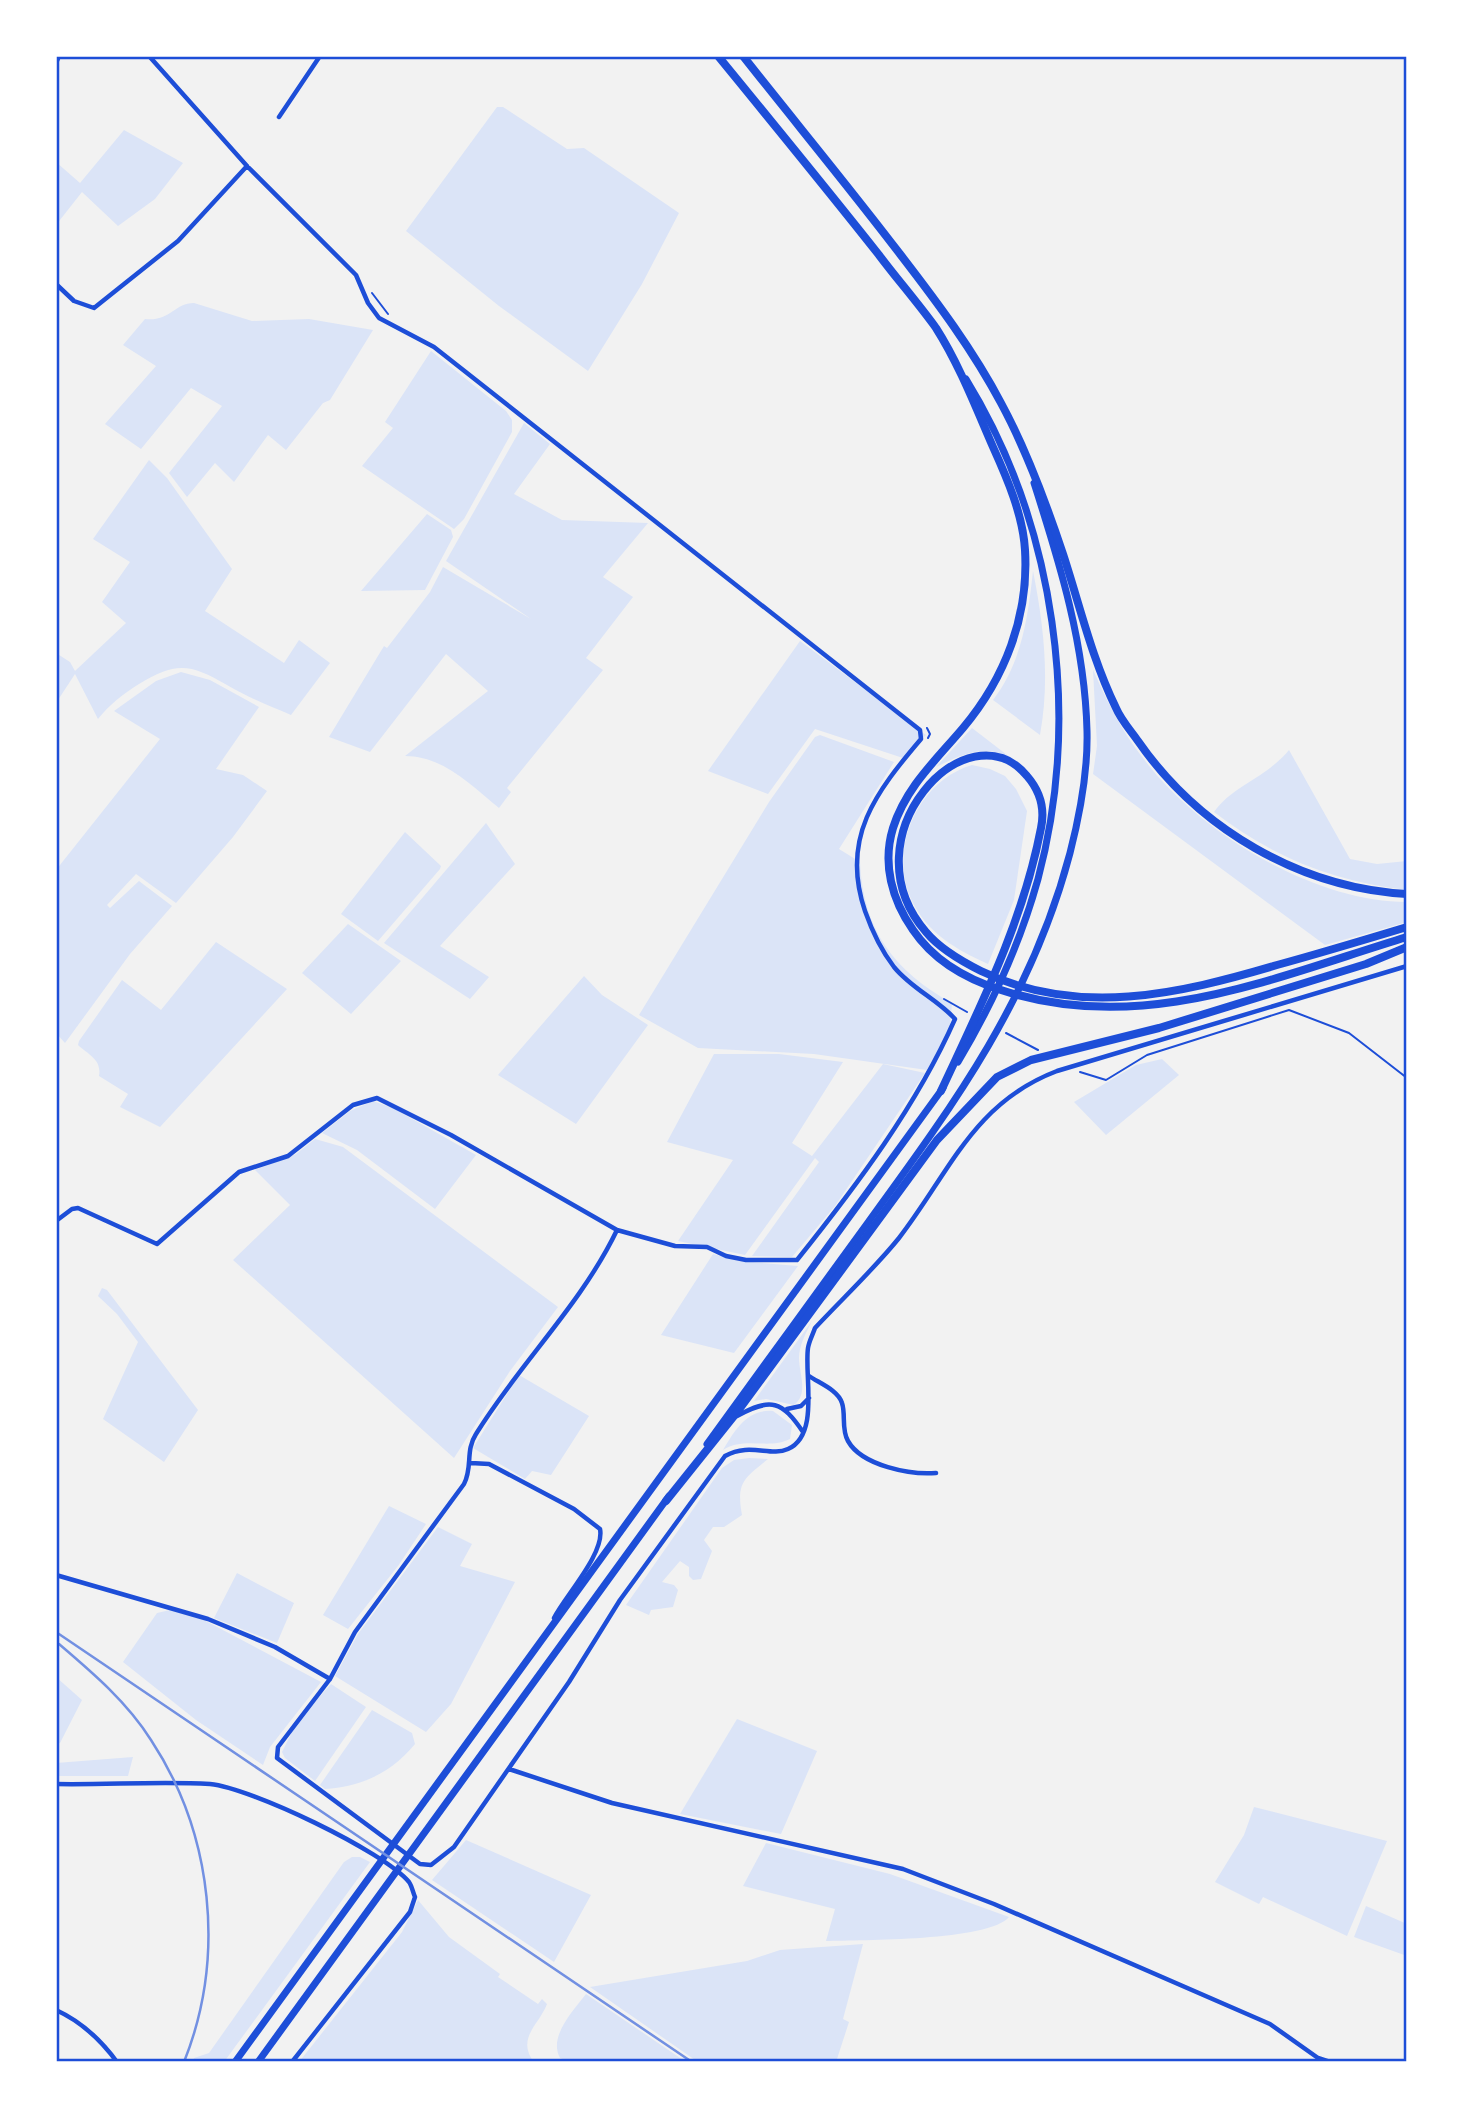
<svg xmlns="http://www.w3.org/2000/svg" width="1463" height="2118" font-family="Arial,sans-serif">
	<rect width="100%" height="100%" fill="#f2f2f2"/>
	<path fill="#dbe4f7" d="M497,107H503L567,149L584,148L679,213L642,284L588,371L499,306L406,231Z
		M124,130L183,163L155,199L118,226L82,192L56,225V162L80,183Z
		M194,303L252,321L309,319L373,330L330,400L323,403L286,450L268,435L234,482L215,463L187,497L169,473L222,406L191,388L141,449L105,424L156,366L123,345L145,319C170,322 174,303 194,303Z
		M431,351L506,411L512,420V432L464,519L454,529L362,466L393,428L385,422Z
		M524,423L550,444L514,494L562,520L648,523L603,577L633,597L586,658L603,670L507,788L511,792L499,808C471,785 443,756 405,756L488,691L446,654L370,752L329,737L384,646L387,648L430,592L443,567L531,619L446,561Z
		M149,460L167,478L232,569L205,611L284,663L299,640L330,663L291,715C270,706 247,697 227,685C191,664 176,661 139,684C123,694 109,705 98,719L75,674L56,703V653L70,662L75,671L126,623L102,602L130,562L93,539Z
		M427,514L451,530L453,537L425,590L361,591Z
		M1033,571C1044,626 1050,680 1040,735L993,700C1022,663 1028,616 1033,571Z
		M800,641L926,735L903,758L815,729L768,794L708,771Z
		M1093,670C1107,701 1122,732 1143,758C1198,832 1313,902 1407,902V922L1325,945L1093,774L1097,746Z
		M181,672L210,680L259,707L216,769L243,775L267,791L233,837L176,903L136,874L107,905L110,908L139,881L172,906L130,954L65,1043L56,1033V870L160,739L114,711L156,681Z
		M972,728L1011,758C985,743 961,755 936,767Z
		M820,735L894,762L839,849L860,862C863,930 894,971 952,1003L950,1028L927,1070L814,1054L698,1048L639,1015L769,802L815,737Z
		M1289,750L1350,859L1377,864L1407,861V890C1334,882 1272,857 1214,812C1233,785 1265,779 1289,750Z
		M972,765L990,769L1005,776L1016,789L1027,811L1014,900L988,964C957,950 927,933 912,901C887,849 918,781 972,765Z
		M486,823L515,864L440,946L489,977L470,999L384,943Z
		M405,832L441,866L440,869L378,941L341,914Z
		M348,924L401,961L351,1014L302,973Z
		M216,942L287,989L160,1127L120,1107L128,1094L99,1076C102,1060 89,1055 78,1045L79,1041L122,980L161,1010Z
		M584,976L602,995L648,1025L576,1124L498,1075Z
		M714,1054H779L843,1062L792,1143L812,1156L883,1064L925,1073L835,1206L792,1257L752,1256L819,1162L815,1158L745,1255L678,1241L733,1160L667,1142Z
		M1162,1059L1179,1075L1106,1135L1074,1102L1136,1065Z
		M373,1101L393,1108L476,1155L435,1209L357,1150L322,1133L350,1111Z
		M315,1139L343,1147L558,1307L510,1371L454,1458L233,1260L290,1205L255,1170L296,1154Z
		M713,1254L739,1261L798,1266L734,1353L661,1335Z
		M102,1288L107,1290L198,1410L164,1462L103,1419L138,1342L117,1314L98,1296Z
		M812,1321C806,1333 799,1345 799,1358C799,1373 809,1394 794,1405L766,1399L754,1401Z
		M519,1375L589,1416L551,1475L532,1471L525,1479L473,1448Z
		M773,1411L792,1425L790,1439C768,1450 745,1436 723,1450C735,1430 747,1409 773,1411Z
		M749,1458L768,1459C744,1479 736,1482 742,1515L724,1527H713L704,1540L712,1551L701,1579L693,1580L689,1576V1567L680,1561L662,1582L674,1585L678,1590L673,1607L651,1610L649,1615L626,1605L722,1468L734,1460Z
		M389,1506L426,1524L398,1566L348,1629L323,1615Z
		M438,1527L472,1544L460,1566L515,1582L451,1704L426,1732L335,1676L358,1634Z
		M237,1573L294,1603L277,1643L214,1618Z
		M170,1610L202,1619L321,1682L270,1747L263,1765L196,1720L123,1662L157,1613Z
		M56,1677L82,1700L60,1743L56,1744Z
		M331,1684L366,1707L315,1781L285,1758L282,1752L297,1722Z
		M372,1710L412,1733L415,1744C392,1772 362,1787 325,1789L320,1785Z
		M737,1719L817,1751L781,1834L680,1814Z
		M133,1757L128,1776H56V1763Z
		M1254,1807L1387,1841L1347,1936L1263,1897L1259,1904L1215,1882L1244,1835Z
		M466,1840L591,1895L554,1962L432,1880Z
		M766,1843L890,1874L1009,1917C989,1941 861,1940 826,1941L835,1909L743,1886Z
		M352,1857H360L370,1862L224,2062H193L194,2058L209,2053L344,1862Z
		M418,1900L449,1937L500,1974L498,1977L538,2004L542,1999L547,2004C539,2025 516,2038 534,2062H299L402,1932Z
		M1366,1906L1407,1924V1956L1354,1937Z
		M863,1944L843,2019L849,2022L836,2062H698L590,1987L747,1961L780,1950Z
		M586,1994L686,2062H571L560,2058C548,2036 574,2010 586,1994Z"/>
	<g fill="none" stroke-linecap="round" stroke-linejoin="round">
		<path stroke="#1d4ed8" stroke-width="2" d="M372,293L388,314
			M927,728L930,734L928,738
			M944,999L967,1012
			M1006,1033L1038,1050
			M1080,1072L1106,1080L1147,1055L1289,1010L1349,1033L1407,1078"/>
		<path stroke="#1d4ed8" stroke-width="4.5" d="M56,63L59,56
			M279,117L320,56
			M56,284L74,301L94,308L178,241L247,166
			M56,1221L72,1209L78,1208L157,1244L239,1172L288,1156L353,1105L377,1098L451,1135L617,1230L675,1246L707,1247L726,1256L746,1260H797C857,1185 916,1107 955,1019C937,999 912,989 894,967C881,950 872,931 865,911C840,838 876,792 921,739L920,730L434,347L379,318L368,303L356,275L247,166L149,56
			M617,1230C581,1305 519,1364 476,1434C465,1451 473,1467 464,1484L355,1632L330,1679L278,1747L277,1758L420,1864L431,1865L454,1847L569,1682L620,1600L725,1456C750,1442 770,1457 788,1449C820,1435 804,1375 808,1348C809,1341 813,1334 815,1328C843,1298 874,1269 899,1238C950,1172 973,1103 1057,1071L1407,966
			M809,1376C819,1383 838,1390 842,1403C846,1415 841,1429 848,1441C862,1466 911,1475 936,1473
			M787,1409L801,1406L809,1398
			M737,1416C771,1397 782,1401 803,1432
			M471,1463L489,1464L574,1509L600,1529C605,1553 566,1595 554,1618
			M56,1575L208,1619L275,1647L330,1679
			M509,1769L612,1803L903,1869L994,1904L1270,2024L1318,2058L1330,2062
			M56,1784C107,1785 159,1781 210,1784C251,1788 383,1851 409,1882C412,1886 413,1893 415,1897L410,1912L292,2062
			M56,2010C80,2021 101,2040 117,2062"/>
		<path stroke="#1d4ed8" stroke-width="7" d="M958,1062C992,1005 1020,944 1038,879C1082,714 1055,524 966,379
			M707,1444C761,1370 815,1295 869,1221C955,1103 1032,998 1070,853C1080,814 1088,771 1087,731C1085,645 1060,564 1034,483
			M235,2062L943,1088
			M258,2062L669,1496"/>
		<path stroke="#1d4ed8" stroke-width="8" d="M718,56C772,122 826,188 879,255C897,279 918,303 936,328C959,364 976,408 993,447C1007,478 1023,515 1025,550C1029,616 1005,678 963,728C936,760 906,787 893,828C882,864 892,900 913,930C934,961 966,979 1001,990C1142,1036 1272,978 1407,937
			M743,56C795,122 849,187 900,254C937,302 973,350 1001,403C1027,451 1046,503 1063,554C1080,606 1092,659 1116,708C1121,720 1131,731 1138,741C1199,829 1300,888 1407,894
			M941,1091C981,1005 1023,922 1041,828C1045,809 1040,791 1027,776C968,704 844,837 926,932C940,949 961,961 981,971C1078,1018 1179,994 1277,965C1321,953 1364,940 1407,927
			M666,1501L738,1411L937,1140L997,1077L1031,1060L1159,1028L1366,964L1407,947"/>
		<path stroke="#7290e2" stroke-width="2.5" d="M56,1632L692,2062
			M59,1644C93,1673 127,1702 151,1740C213,1834 226,1957 184,2062"/>
	</g>
	<rect width="1463" height="2118" fill="none" stroke="#ffffff" stroke-width="116"/>
	<rect x="58" y="58" width="1347" height="2002" fill="none" stroke="#1d4ed8" stroke-width="2.5"/>
</svg>
